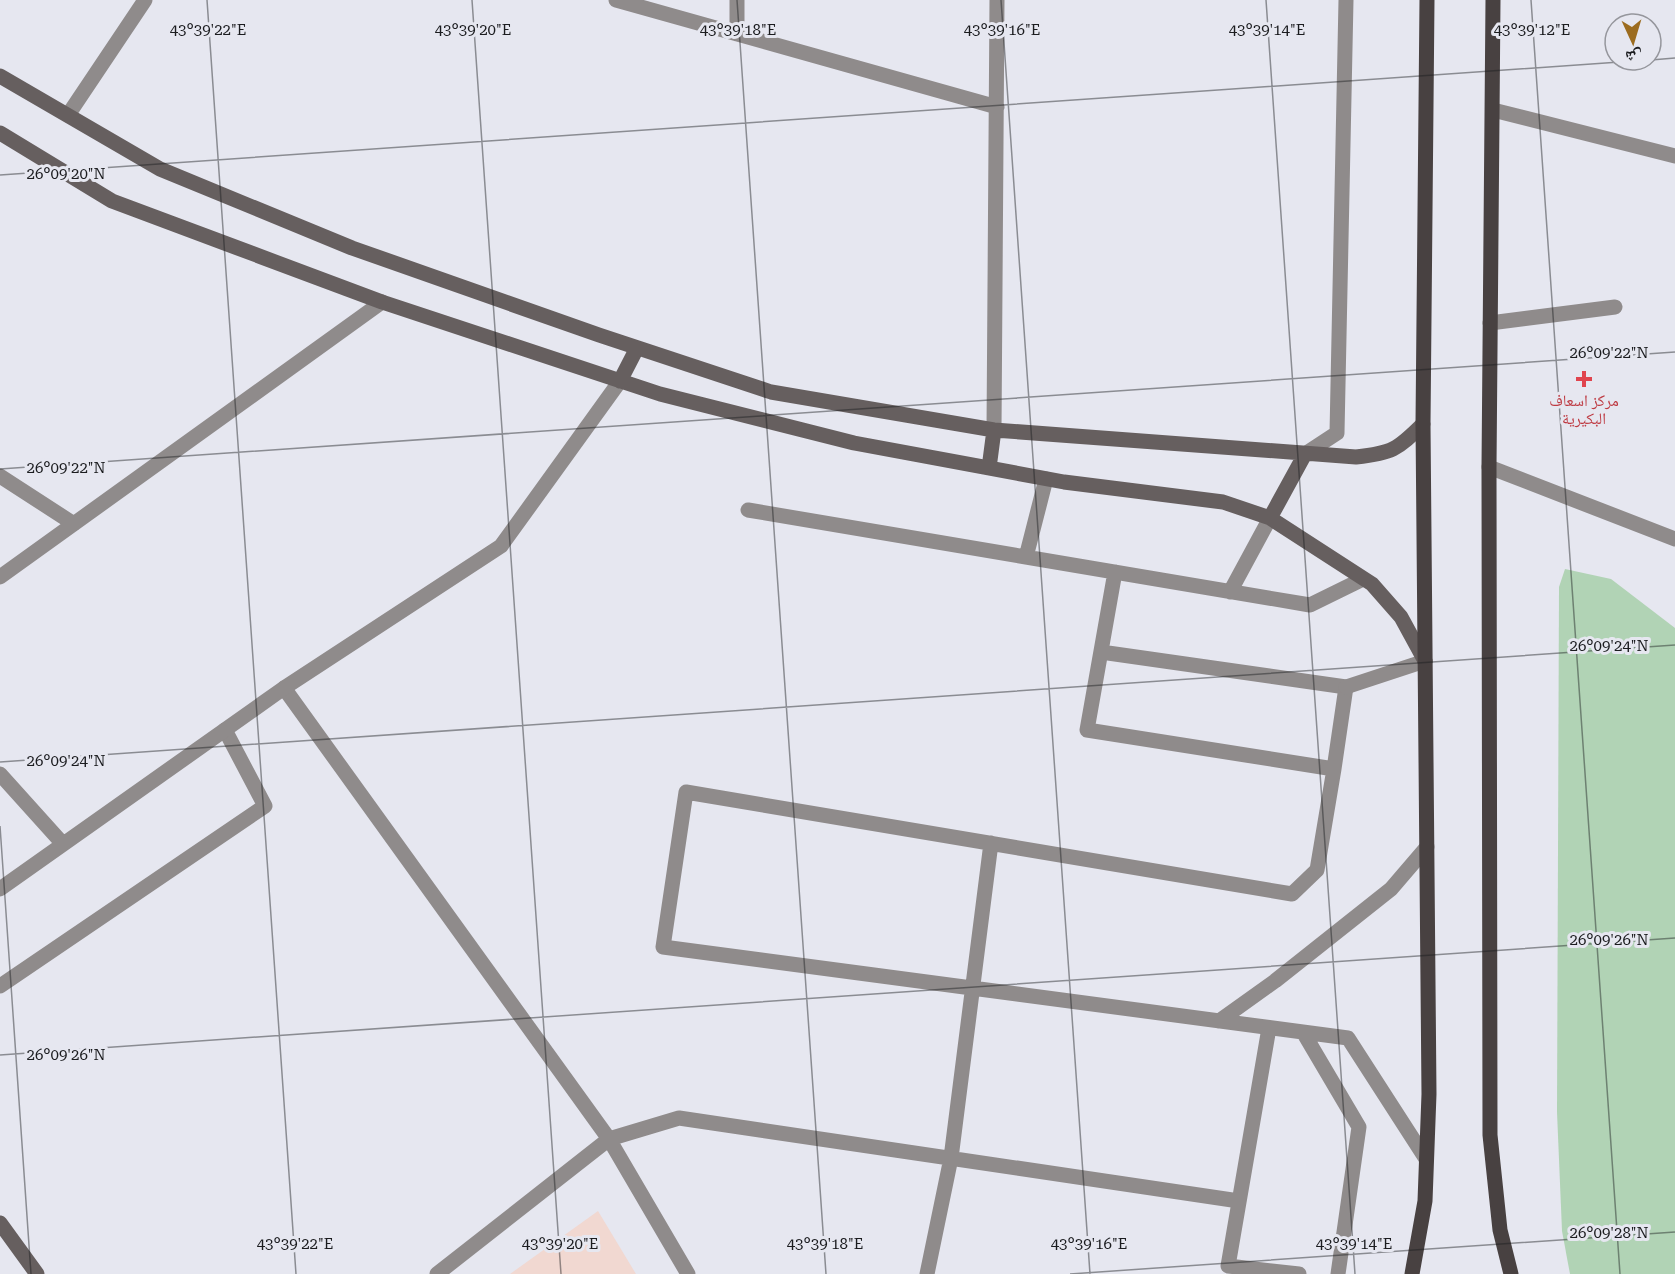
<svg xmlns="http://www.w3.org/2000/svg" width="1675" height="1274" font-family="'Roboto Serif','Noto Naskh Arabic',serif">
	<rect width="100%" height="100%" fill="#e6e7f0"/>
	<path fill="#f1d8d1" d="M598,1211L636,1274H510Z"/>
	<path fill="#b1d3b5" d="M1565,569L1611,579L1675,628V1274H1570L1562,1231L1557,1112L1559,587Z"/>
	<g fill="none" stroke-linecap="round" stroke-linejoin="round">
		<path stroke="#8f8b8b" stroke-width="15" d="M748,510L1310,605L1363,579
			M1026,557L1046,479
			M1230,592L1270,518
			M1101,652L1346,687L1334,769L1087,730L1115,572
			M284,688L609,1139L688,1274
			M1334,769L1317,870L1292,894L686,792L663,947L1348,1038L1426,1159
			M0,986L265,806L225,730
			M1219,1021L1275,981L1391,889L1427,847
			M1269,1028L1228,1266L1299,1274
			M1303,1032L1359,1127L1338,1274
			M437,1274L609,1139L679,1118L1239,1201
			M927,1274L951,1158L991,843"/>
		<path stroke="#8f8b8b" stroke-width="15" d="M616,0L997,107
			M737,34V0
			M1493,110L1675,156
			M68,115L145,0
			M1490,323L1615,307
			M994,430L997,0
			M1305,454L1337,433L1346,0
			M1489,467L1675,539
			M0,476L74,524
			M0,577L382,302
			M1346,687L1425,661
			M0,774L63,844
			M0,889L284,688L501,546L620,381"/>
		<path stroke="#665f5f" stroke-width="15" d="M0,76L160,169L352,248L599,335L771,392L994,430L1356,457C1392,453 1397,450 1423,424
			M0,133L112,201L382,302L660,394L854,443L1064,482L1223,502L1270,518L1372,584L1401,617L1425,661
			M620,381L637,348
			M989,468L994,430
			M1270,518L1305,454
			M0,1223L37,1274"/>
		<path stroke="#484141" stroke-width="15" d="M1493,0L1489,467L1490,1135L1500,1230L1511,1274
			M1412,1274L1425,1201L1429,1094L1423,424L1427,0"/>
	</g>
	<path fill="none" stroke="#1b1c1f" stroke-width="1.5" stroke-opacity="0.45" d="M207,0L296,1274M472,0L561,1274M737,0L826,1274M1001,0L1090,1274M1266,0L1355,1274M1531,0L1620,1274M1651,60L1675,58M0,175L1648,60M0,469L1675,352M0,762L1675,645M0,826L31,1274M0,1055L1675,938M1070,1274L1675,1232"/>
	<path fill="#e0444e" stroke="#e6e7f0" stroke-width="2" d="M1581 370h6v6h6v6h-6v6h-6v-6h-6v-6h6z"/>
	<g text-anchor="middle" stroke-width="6" stroke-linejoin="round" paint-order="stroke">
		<g font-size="16" fill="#be3a42" stroke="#e6e7f0">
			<text x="1584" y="406">مركز اسعاف<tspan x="1584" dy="18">البكيرية</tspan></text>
		</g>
	</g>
	<g font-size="15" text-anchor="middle" fill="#1b1c1f" stroke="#e6e7f0" stroke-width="6" stroke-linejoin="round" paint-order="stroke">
		<text x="208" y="35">43°39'22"E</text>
		<text x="473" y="35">43°39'20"E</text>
		<text x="738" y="35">43°39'18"E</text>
		<text x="1002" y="35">43°39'16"E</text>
		<text x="1267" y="35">43°39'14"E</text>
		<text x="1532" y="35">43°39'12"E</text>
		<text x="66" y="179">26°09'20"N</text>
		<text x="1609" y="358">26°09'22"N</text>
		<text x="66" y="473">26°09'22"N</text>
		<text x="1609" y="651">26°09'24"N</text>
		<text x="66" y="766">26°09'24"N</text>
		<text x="1609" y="945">26°09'26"N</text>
		<text x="66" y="1060">26°09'26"N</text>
		<text x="1609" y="1238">26°09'28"N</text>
		<text x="295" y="1249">43°39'22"E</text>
		<text x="560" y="1249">43°39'20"E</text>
		<text x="825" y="1249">43°39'18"E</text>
		<text x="1089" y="1249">43°39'16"E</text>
		<text x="1354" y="1249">43°39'14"E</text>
	</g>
	<g transform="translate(1633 42) rotate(176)"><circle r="28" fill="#e6e7f0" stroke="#95969c" stroke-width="1.5"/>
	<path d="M0-4.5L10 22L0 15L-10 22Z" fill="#9c6c1f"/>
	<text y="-9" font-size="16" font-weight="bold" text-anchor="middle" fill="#1b1c1f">ش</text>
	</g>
</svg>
